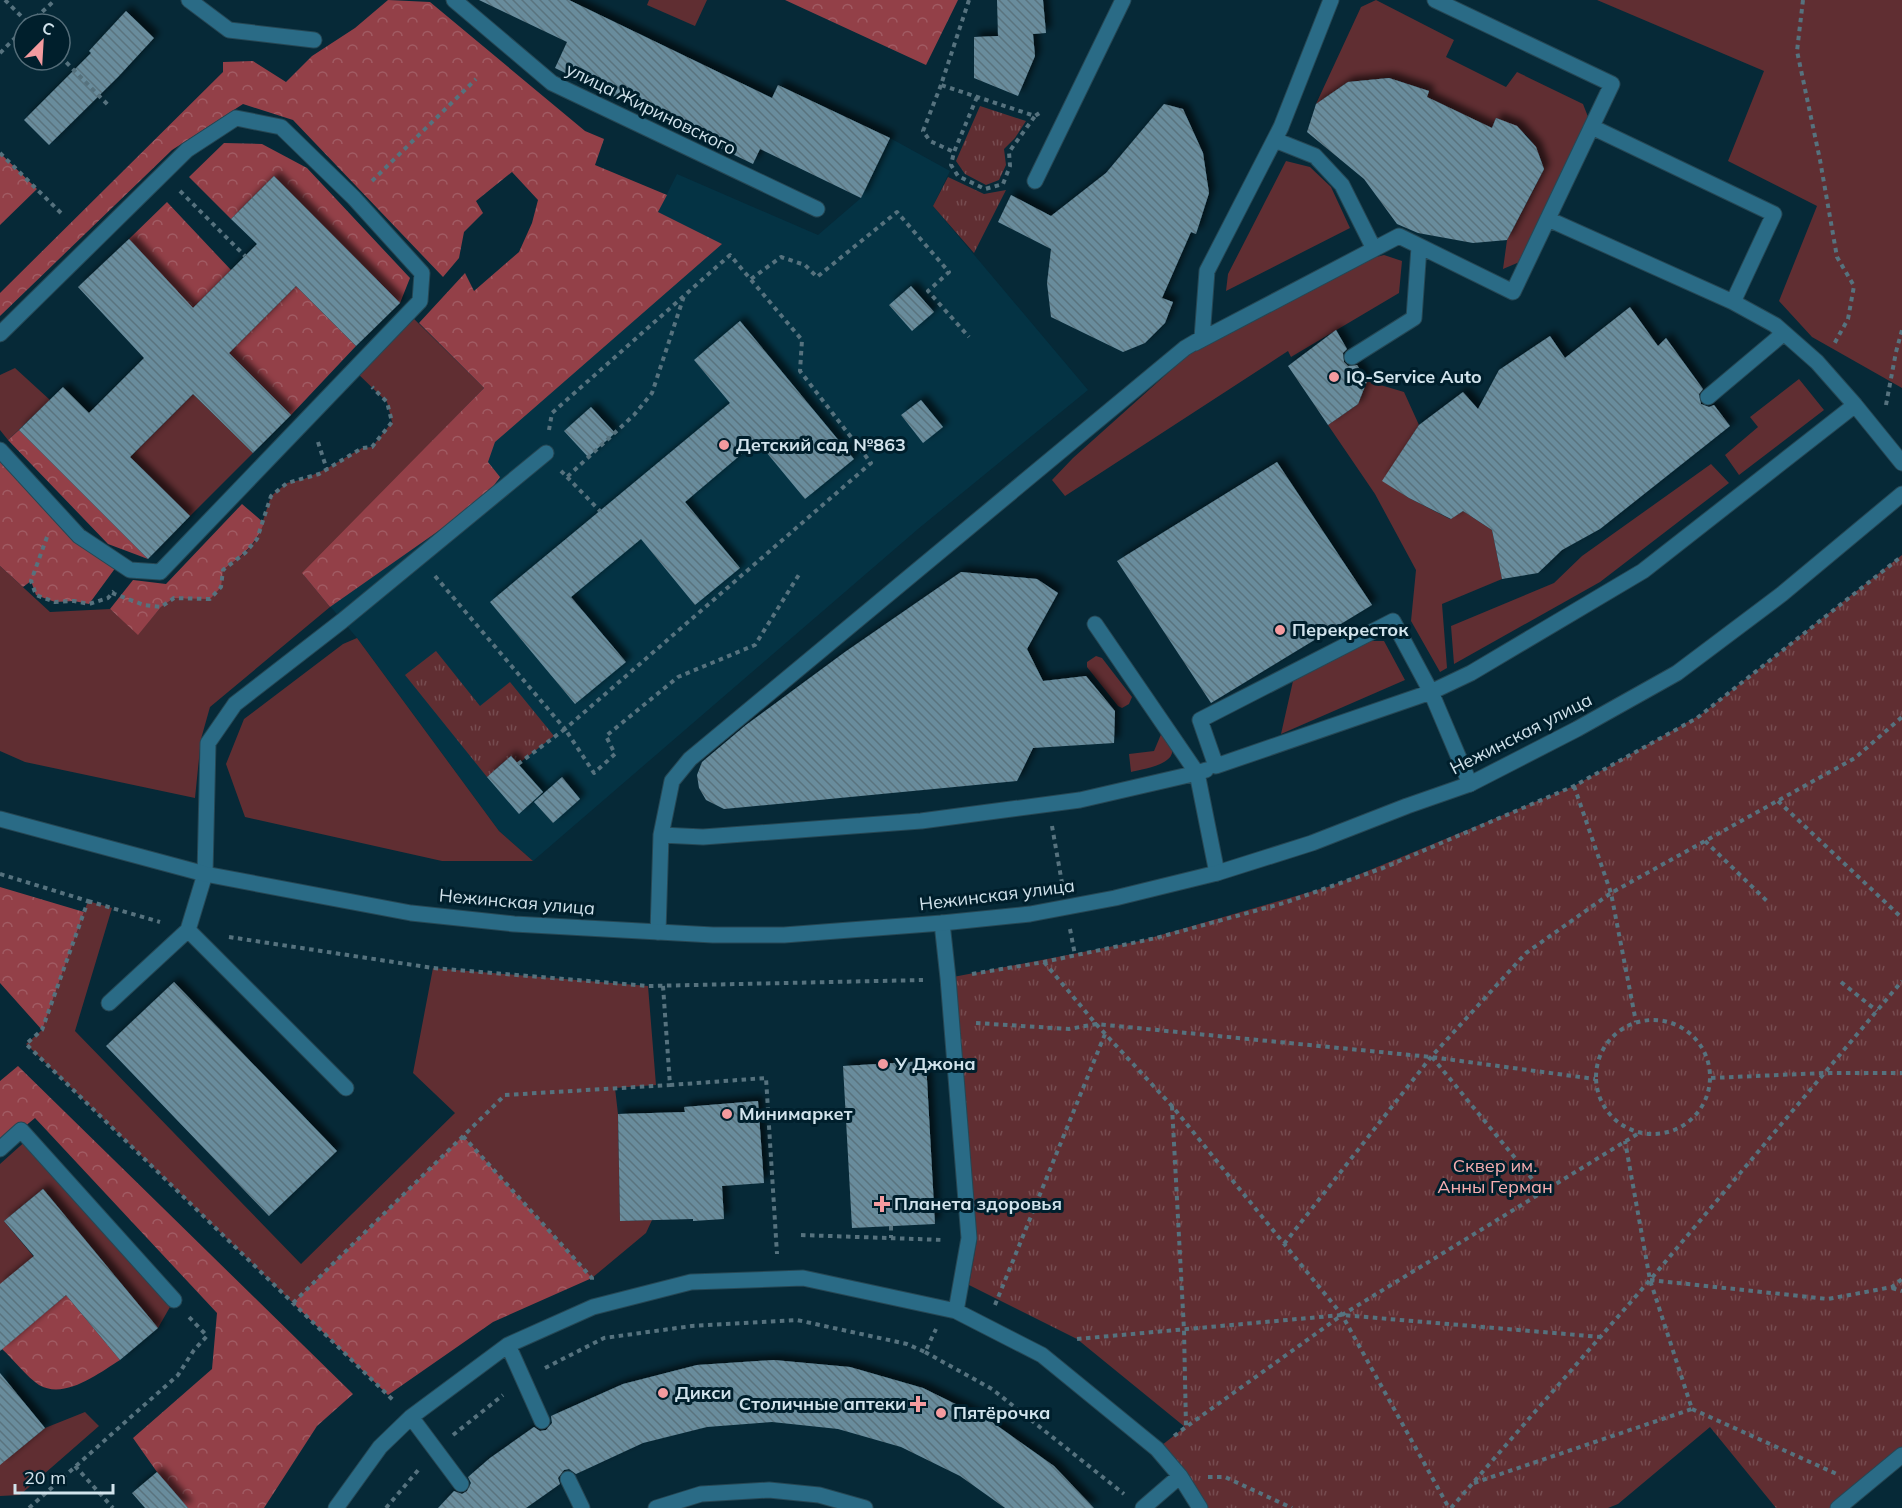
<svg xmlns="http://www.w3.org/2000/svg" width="1902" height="1508" font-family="Mulish,sans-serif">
	<defs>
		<pattern id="forest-crowns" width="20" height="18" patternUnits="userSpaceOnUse" patternTransform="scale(1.5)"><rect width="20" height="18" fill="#934048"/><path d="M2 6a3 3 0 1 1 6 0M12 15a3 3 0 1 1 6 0" fill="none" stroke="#a15b63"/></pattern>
		<pattern id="park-tufts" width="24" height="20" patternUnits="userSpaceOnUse" patternTransform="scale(1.5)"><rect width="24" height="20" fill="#602e32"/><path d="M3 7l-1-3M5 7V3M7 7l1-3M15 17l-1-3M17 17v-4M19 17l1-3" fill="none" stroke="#764c50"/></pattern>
		<pattern id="building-back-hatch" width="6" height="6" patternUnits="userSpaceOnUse" patternTransform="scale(1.5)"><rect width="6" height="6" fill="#698c9c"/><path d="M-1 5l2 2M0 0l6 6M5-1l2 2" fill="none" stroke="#5a737e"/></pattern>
		<filter id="shadow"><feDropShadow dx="5.5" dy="-5.5" stdDeviation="3" flood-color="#0009"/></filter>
	</defs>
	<rect width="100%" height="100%" fill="#062937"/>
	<path fill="#043344" d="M890,138L950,171L933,206L1088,390L918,529L533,861L499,831L357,638L302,573L658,212L677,174L818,235L861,198Z"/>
	<path fill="#602e32" d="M649,0H707L695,26L647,5Z
		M1376,0L1454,40L1446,57L1506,87L1517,72L1583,104L1592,127L1529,258L1503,269L1507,240L1544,169C1534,139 1526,130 1496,118L1492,128L1427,97L1429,91L1389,78L1348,82L1316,104L1361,7Z
		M1597,0H1902V388L1812,337L1779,301L1817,206L1728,161L1764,71Z
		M1286,161L1310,167L1331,187L1350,228L1226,291L1228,274Z
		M1384,255L1402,261L1399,293L1291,357L1288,351L1065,496L1052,480L1073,458L1189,354L1361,261Z
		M408,313L484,388L303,574L330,607L210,707L201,739L195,798L25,762L0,751V566L50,612L110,609L138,634L161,607L174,598H210L220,587L223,570L245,553L257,539L271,496L287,483L304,479L326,469L362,448L372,447L392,422L387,402L354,370Z
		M15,368L50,400L8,440L0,430V375Z
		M1799,379L1824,410L1739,475L1725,455L1758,427L1750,417Z
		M1367,381L1404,392L1419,425L1383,481L1409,498L1450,519L1463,511L1492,530L1502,579L1442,604L1447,668L1440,672L1411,621L1416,570L1375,494L1328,425L1358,404Z
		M193,394L253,453L190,516L130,457Z
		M1711,464L1729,483L1600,582L1454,664L1451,626L1554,583L1582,556Z
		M357,638L499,831L533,861H442L245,817L226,764L244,719L343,644Z
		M1367,641H1384L1405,680L1281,734L1293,681Z
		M1096,656L1102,658L1132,697L1129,704L1122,708L1118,706L1087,667V662Z
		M1162,732C1165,737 1171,744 1172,749C1175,765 1142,769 1131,772L1129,754L1154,751Z
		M88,901L112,908L75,1031L301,1264L455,1113L413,1073L433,968L648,986L656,1085L615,1088L618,1114L620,1221L652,1220L646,1233L592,1278L463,1136L293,1303L26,1044L42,1030Z
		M29,1138L174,1300L158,1328L43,1189L4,1221L49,1275L0,1284V1164Z
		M85,1412L99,1426L20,1495L0,1496V1450L8,1458L45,1428Z"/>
	<path fill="url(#forest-crowns)" d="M388,0L430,2L585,131L604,139L595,165L667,195L658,212L722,244L495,442L488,462L500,477L484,499L330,607L302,573L484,388L419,323L465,273L474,291L519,252L532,223L538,200L512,172L476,201L483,213L464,232L459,258L443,277L293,120L243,104L172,150L0,316V293L223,72V62L253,61L286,82L312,56L355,28Z
		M785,0H958L926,65Z
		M224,143L262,144L307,168L410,278L400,303L274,176L231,219L189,177Z
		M0,153L37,189L0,225Z
		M167,202L231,270L163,338L172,286L129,239Z
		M296,286L356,346L291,415L229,353Z
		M19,430L148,559L108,544L8,440Z
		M0,450L79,536L119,563L89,604L74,601L55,602L36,595L31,581L23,587L0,566Z
		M242,504L264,523C255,546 242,555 223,570L221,587L210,599L174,598L161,607L138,635L110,609L133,580L166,584Z
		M0,887L84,912L42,1030L0,983Z
		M18,1066L353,1394L317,1426L264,1508H188L157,1472L133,1438L212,1369L217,1313L35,1118L0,1147V1081Z
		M463,1136L592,1278L493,1322L388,1395L293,1303Z
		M66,1295L120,1360C99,1373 65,1400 39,1385C27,1377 13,1359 2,1349Z"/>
	<path fill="url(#park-tufts)" d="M980,106L1026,121L1015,138L1004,149L1006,165L999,180L986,185L965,174L956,161Z
		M948,177L984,194L1006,190L974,253L933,206Z
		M1902,555V1455L1838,1508H1776L1710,1427L1618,1504L1608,1508H1200L1157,1449L1185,1427L1077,1339L969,1285L977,1240L948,978L1140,941L1331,886L1574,786L1702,714Z
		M436,651L480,706L510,682L554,736L518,764L511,756L487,777L405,675Z"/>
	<path fill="url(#building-back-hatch)" filter="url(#shadow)" d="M479,0H569L772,98L778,85L890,138L861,198L760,149L753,164L555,68L567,42Z
		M997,0H1043L1046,33L1033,34L1035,56L1018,96L974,78V37L998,36Z
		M126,11L154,38L118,77L49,145L24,120L91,53L89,51Z
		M1389,78L1429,91L1427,97L1492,128L1496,118L1517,126L1536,147L1544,169L1507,240L1473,243L1418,233L1397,224L1364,179L1307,132L1316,104L1348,82Z
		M1164,104L1183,109L1203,153L1209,193L1196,234L1191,232L1162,298L1173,302L1165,323L1145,343L1123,352L1051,317L1047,283L1051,249L998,222L1011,195L1051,216L1106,173Z
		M274,176L400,303L356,346L296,286L229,353L291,415L253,453L193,394L130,457L190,516L148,559L19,430L63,387L89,413L144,358L78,287L129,239L193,308L257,244L231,219Z
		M911,286L934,312L912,331L889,305Z
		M1630,307L1658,346L1666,338L1703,389L1699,394L1701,404L1709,407L1714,405L1730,426L1600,529L1562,550L1538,573L1502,579L1492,530L1463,511L1451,519L1409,498L1382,481L1419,425L1463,392L1478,409L1499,370L1550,336L1565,358Z
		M740,321L854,459L805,499L757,441L685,502L740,568L695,605L641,539L571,597L626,662L575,704L490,602L730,403L694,360Z
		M1336,330L1347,349L1343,353L1344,362L1348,366L1357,365L1367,381L1358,404L1328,425L1288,366Z
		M921,400L943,427L923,443L901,415Z
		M591,407L615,433L588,457L564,431Z
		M1277,462L1372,605L1211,703L1117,561Z
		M961,572L1037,579L1058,593L1027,649L1043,681L1086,676L1115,711L1114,743L1033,748L1017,781L724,809L706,800L699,788L697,775L702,762L746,725L845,652Z
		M511,756L543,792L519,814L487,777Z
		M562,777L580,799L553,823L534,802Z
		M174,982L337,1151L269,1216L106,1046Z
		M926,1061L935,1224L852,1228L843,1066Z
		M758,1101L764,1183L722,1186L724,1219L693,1221V1219L620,1221L618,1114L685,1112L684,1107Z
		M43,1189L158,1328L120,1360L66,1295L0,1351V1284L34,1256L4,1221Z
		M774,1360L850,1367L923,1388L992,1422L1054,1466L1094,1508H1005L960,1476L901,1447L838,1429L772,1422L707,1427L643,1443L576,1474L569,1469L564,1470L558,1478L560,1484L526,1508H438L454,1491L462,1494L467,1491L471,1483L468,1477L490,1458L534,1427L540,1431L546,1430L552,1423L551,1416L623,1384L697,1365Z
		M0,1373L45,1428L0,1465Z
		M157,1472L188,1508H145L132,1493Z"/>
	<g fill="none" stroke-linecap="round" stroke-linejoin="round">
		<defs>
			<path id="service" d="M189,0L229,30L314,40
				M1592,127L1774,214L1733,302
				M1275,140L1315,156L1342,185L1374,249
				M1035,181L1123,0
				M0,334L187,150L236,118L281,127L354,198L422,273L420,301L160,572L130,570L79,536L0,450
				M1195,343L1399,236L1513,292L1612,84L1435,0
				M1352,357L1414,318L1419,247
				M1708,397L1784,333
				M1855,405L1902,463
				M1206,770L1197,773L1217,873
				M1470,784L1431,692L1393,621L1200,720L1216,766L1431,692L1471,673L1643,571L1855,405L1817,362L1775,325L1733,302L1548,219
				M661,835L703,837L921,821L1080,800L1197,773L1095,624
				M942,923L948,978L969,1238L956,1311
				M188,930L346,1088
				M658,932L661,835L672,781L690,759L1185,348L1202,338L1207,271L1281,127L1331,0
				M109,1003L188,930L205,874L208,743L235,704L342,621L546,453
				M0,1149L21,1130L174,1300
				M508,1345L542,1421
				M411,1417L461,1484
				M568,1479L582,1508
				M336,1508L380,1447L411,1417L508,1345L593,1307L691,1282L803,1278L956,1311L1042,1355L1157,1449L1180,1476L1200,1508
				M656,1508L701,1494L769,1490L819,1495L865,1508
				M1143,1508L1180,1476
				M1838,1508L1902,1455"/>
			<path id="minor" d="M454,0L552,83L817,209"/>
			<path id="tertiary" d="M0,819L205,874L411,913L514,924L713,935H784L942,923L1030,914L1115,898L1217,873L1312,843L1407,806L1470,784L1577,729L1677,673L1782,594L1902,494"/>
		</defs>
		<use href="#service" stroke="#264754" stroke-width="17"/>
		<use href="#minor" stroke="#264754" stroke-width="17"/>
		<use href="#tertiary" stroke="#264754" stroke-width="17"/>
		<path stroke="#56727e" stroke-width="4" stroke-dasharray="4.5 4.5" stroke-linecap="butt" d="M5,0L29,24
			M969,0L941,85L1035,116L1041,112
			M1803,0L1797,51L1820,160L1837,257L1854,286L1848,319L1833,346
			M29,24L55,0
			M0,53L24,29
			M60,56L109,106
			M941,85L923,131L930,141L954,152
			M977,97L954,152L951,165L958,176L985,189L1003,184L1010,166L1009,152L1035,116
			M0,153L61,213
			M372,181L476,79
			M180,191L245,256
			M751,279L781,257L805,265L817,277L897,212L949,272L928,291L969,337
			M1886,405L1896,352L1902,330
			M318,442L327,470
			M561,471L567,477L634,415L652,393L684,296
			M567,477L600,511
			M47,537L31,581L36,595L55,602L74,601L89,604L108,598L114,591
			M435,576L565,729L871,463L800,371L802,340L730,255L552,413L549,430
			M112,593L144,605L161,607L174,598L210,599L221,587L223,570L245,553L257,539L271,496L287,483L319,474L362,448L372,447L392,422L387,402L372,387
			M518,764L565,729L594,773L615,754L606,736L678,677L755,645L800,573
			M1574,786L1611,893L1636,1022
			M1778,801L1902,918
			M1052,826L1062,883
			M1705,841L1769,903
			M0,874L88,901L42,1030L26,1044L395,1402
			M88,901L160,922
			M1070,929L1075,955
			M229,937L433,968L648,986L923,980
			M1044,962L1096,1024L1172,1106L1342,1315L1449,1508
			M972,974L1044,962L1156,938L1284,903L1383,868L1574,786L1697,718L1902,556
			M1841,982L1877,1011
			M663,986L670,1085L766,1078L777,1254
			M1596 1077a57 57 0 1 1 114 0a57 57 0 1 1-114 0Z
			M976,1023L1069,1029L1096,1024L1431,1057L1595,1079
			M1432,1057L1543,1192
			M1711,1078L1824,1073H1902
			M1172,1106L1184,1330L1186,1427L1342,1315L1639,1133
			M463,1136L592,1278V1284
			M891,1226V1238
			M801,1235L944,1240
			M1284,1244L1431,1057L1526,953L1611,893L1855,758L1902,717
			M1650,1280L1828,1299L1892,1287L1902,1279
			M1892,1288L1902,1291
			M293,1303L505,1095L670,1085
			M995,1305L1105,1034
			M1077,1339L1342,1315L1601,1337
			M925,1352L992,1389L1124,1494
			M545,1368L604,1338L692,1326L797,1320L907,1344L925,1352L936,1329
			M1692,1409L1839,1475
			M453,1435L503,1395
			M1174,1436L1186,1427
			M75,1466L113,1508
			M1208,1477H1225L1292,1508
			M1474,1483L1692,1409L1650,1280L1625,1141
			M29,1508L178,1375L194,1350L207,1336L188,1316
			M386,1508L420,1468
			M1451,1508L1650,1280L1902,981"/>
		<use href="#service" stroke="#2a6b86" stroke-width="15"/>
		<use href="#minor" stroke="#2a6b86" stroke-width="15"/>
		<use href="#tertiary" stroke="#2a6b86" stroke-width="15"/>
	</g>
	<g fill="#f49b9f" stroke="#001f2c" stroke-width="2">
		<circle cx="1334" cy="377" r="6"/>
		<circle cx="724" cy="445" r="6"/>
		<circle cx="1280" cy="630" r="6"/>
		<circle cx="883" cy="1064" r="6"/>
		<circle cx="727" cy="1114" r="6"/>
		<path d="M879 1195h6v6h6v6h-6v6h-6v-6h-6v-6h6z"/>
		<circle cx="663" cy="1393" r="6"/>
		<path d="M915 1395h6v6h6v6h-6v6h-6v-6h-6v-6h6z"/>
		<circle cx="941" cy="1413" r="6"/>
	</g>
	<g text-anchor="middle" stroke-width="6" stroke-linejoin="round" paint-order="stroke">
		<g font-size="18" fill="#d1e3ec" stroke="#001f2c">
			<text transform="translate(651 109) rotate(26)" y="6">улица Жириновского</text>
			<text transform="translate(1521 734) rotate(-27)" y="6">Нежинская улица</text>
			<text transform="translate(997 895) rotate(-7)" y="6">Нежинская улица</text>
			<text transform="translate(517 902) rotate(5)" y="6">Нежинская улица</text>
		</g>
		<g font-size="18" font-weight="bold" fill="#d1e3ec" stroke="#001f2c" text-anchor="start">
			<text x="1346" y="383">IQ-Service Auto</text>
			<text x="736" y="451">Детский сад №863</text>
			<text x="1292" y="636">Перекресток</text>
			<text x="895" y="1070">У Джона</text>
			<text x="739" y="1120">Минимаркет</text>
			<text x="894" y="1210">Планета здоровья</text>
			<text x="675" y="1399">Дикси</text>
			<text x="906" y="1410" text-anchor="end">Столичные аптеки</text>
			<text x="953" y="1419">Пятёрочка</text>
		</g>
		<g font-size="18" fill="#f7aeb1" stroke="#001f2c">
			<text x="1495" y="1172">Сквер им.<tspan x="1495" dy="21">Анны Герман</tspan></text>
		</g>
	</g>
	<g transform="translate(42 42) rotate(24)"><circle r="28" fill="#001f2c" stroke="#546d79" stroke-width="1.5"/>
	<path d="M0-4.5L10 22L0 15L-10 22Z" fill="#f49b9f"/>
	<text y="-9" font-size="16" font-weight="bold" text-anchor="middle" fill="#d1e3ec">С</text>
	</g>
	<path d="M15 1484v9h98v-9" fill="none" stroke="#d1e3ec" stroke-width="3"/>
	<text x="24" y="1484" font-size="18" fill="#d1e3ec" stroke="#001f2c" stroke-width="4.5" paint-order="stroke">20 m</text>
</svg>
